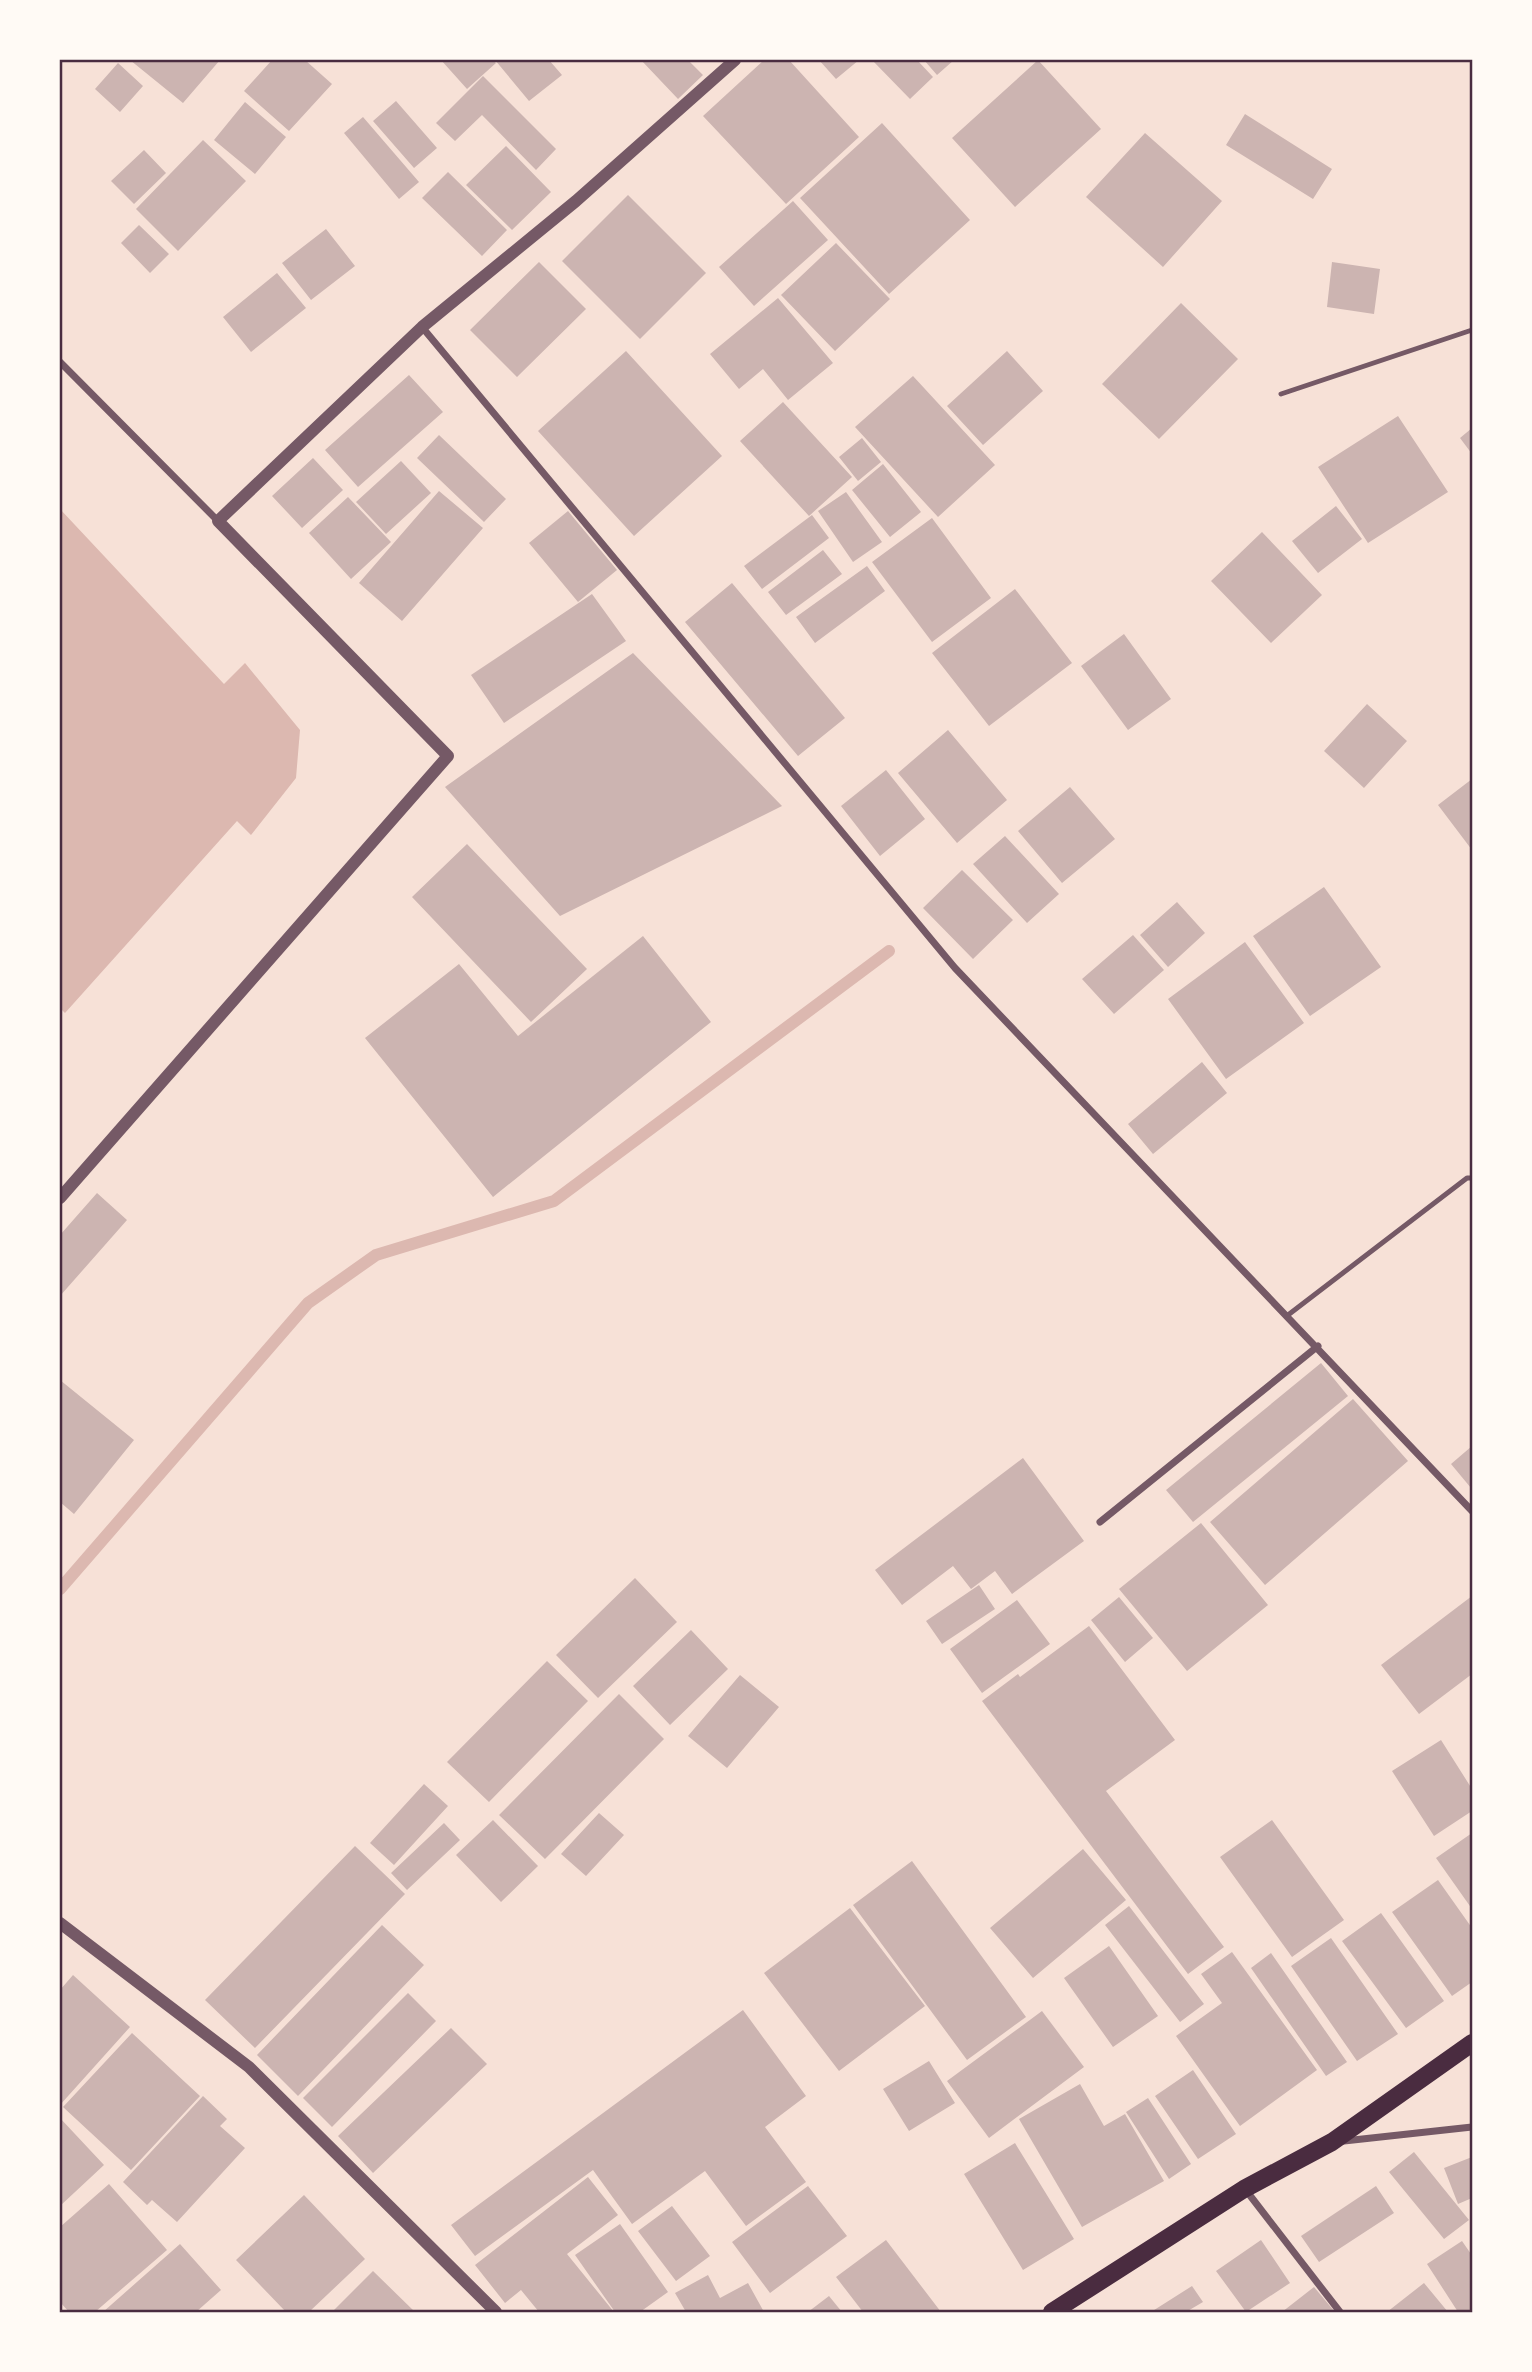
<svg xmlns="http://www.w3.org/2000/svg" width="1532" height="2372" font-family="'Noto Serif',serif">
	<rect width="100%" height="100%" fill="#f7e1d7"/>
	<path fill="#dcb8b0" d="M60,509L224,684L245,663L300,730L296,778L251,835L237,821L65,1013L60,1008Z"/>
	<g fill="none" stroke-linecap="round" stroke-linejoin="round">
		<path stroke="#dcb8b0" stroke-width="12" d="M60,1589L308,1303L376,1255L554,1201L889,951"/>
	</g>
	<path fill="#ccb4b1" d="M130,60H220L183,103Z
		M272,60H305L332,84L289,131L244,91Z
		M441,60H492L496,63L467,89Z
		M495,60H549L562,75L529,101Z
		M641,60H688L703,75L678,99Z
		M764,60H789L859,137L786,204L703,116Z
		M819,60H859L836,79Z
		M872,60H917L933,77L910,99Z
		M924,60H954L937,75Z
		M1038,60L1101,129L1015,207L952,138Z
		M118,63L143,86L120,112L95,89Z
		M483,76L556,149L536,170L482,115L455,141L436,123Z
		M396,101L437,148L414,168L373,121Z
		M245,102L286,137L255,174L214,140Z
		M1245,114L1332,169L1313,199L1226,145Z
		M363,117L419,182L399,199L344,133Z
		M882,123L970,220L889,294L800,198Z
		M1145,133L1222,201L1163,267L1086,197Z
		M203,140L246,181L178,251L136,209Z
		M506,146L551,192L512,230L466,185Z
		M144,150L166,173L134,204L111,181Z
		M448,172L507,230L482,256L422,198Z
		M628,195L706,273L640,339L562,261Z
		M793,201L828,240L754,306L719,267Z
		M139,225L169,254L150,273L121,243Z
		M326,229L355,266L311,300L282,263Z
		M836,243L890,299L835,351L781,295Z
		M539,262L586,309L517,377L470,330Z
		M1332,262L1380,269L1374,314L1327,307Z
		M277,273L306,308L251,352L223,317Z
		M778,298L833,363L788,400L763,369L739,389L710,354Z
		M1181,303L1238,359L1159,439L1102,384Z
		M626,351L722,456L634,536L538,431Z
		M1007,351L1043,391L983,445L947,406Z
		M409,375L443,412L358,487L325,450Z
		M913,376L995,465L938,517L855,427Z
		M783,402L852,477L809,516L740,441Z
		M1398,416L1448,492L1368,543L1318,467Z
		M1472,428V454L1460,438Z
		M439,435L506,499L484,522L417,458Z
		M862,438L881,462L858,481L839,457Z
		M313,458L343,490L302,528L272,496Z
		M401,461L431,493L386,534L356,502Z
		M883,464L921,512L890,537L852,490Z
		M439,491L483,528L402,621L359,583Z
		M846,492L882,542L853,562L818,511Z
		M348,497L391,542L351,579L309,533Z
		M1336,506L1362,539L1318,573L1292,541Z
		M568,511L617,570L578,602L529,543Z
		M812,515L829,538L762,589L744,566Z
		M932,518L991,598L932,642L872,562Z
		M1262,532L1322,595L1271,643L1211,581Z
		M823,550L842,574L786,615L768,592Z
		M867,566L885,591L815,643L796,617Z
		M732,583L845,718L798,756L685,622Z
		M1015,589L1072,663L989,726L932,653Z
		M592,594L626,641L504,723L471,675Z
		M1124,634L1171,699L1128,730L1081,666Z
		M633,653L782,806L560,916L445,787Z
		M1367,704L1407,741L1364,788L1324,751Z
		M948,730L1007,800L957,843L898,773Z
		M886,770L925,819L880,856L841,806Z
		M1472,779V850L1438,805Z
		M1070,787L1115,839L1062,883L1018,831Z
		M1005,836L1059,894L1027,923L973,864Z
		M467,844L587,969L531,1022L412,897Z
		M962,870L1013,920L973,959L923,908Z
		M1324,887L1381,967L1310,1016L1253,936Z
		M1177,902L1205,933L1168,967L1140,935Z
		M1133,935L1164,970L1114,1014L1082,979Z
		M643,936L711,1022L493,1197L365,1038L459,964L518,1036Z
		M1245,942L1304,1023L1226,1079L1168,999Z
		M1202,1062L1227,1093L1153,1154L1128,1124Z
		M97,1193L127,1220L60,1296V1235Z
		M1321,1363L1348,1396L1193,1522L1166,1490Z
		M60,1380L134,1440L74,1514L60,1502Z
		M1353,1399L1408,1461L1265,1585L1210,1522Z
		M1472,1446V1487L1471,1488L1451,1464Z
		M1023,1458L1084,1541L1012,1594L995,1571L971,1589L953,1566L902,1605L875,1570Z
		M1201,1523L1268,1605L1187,1671L1119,1589Z
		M635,1578L677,1622L598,1698L556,1655Z
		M979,1585L995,1609L942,1644L926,1621Z
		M1472,1596V1674L1419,1714L1381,1665Z
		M1119,1597L1153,1638L1125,1662L1091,1620Z
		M1017,1600L1050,1644L982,1693L950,1649Z
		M1089,1626L1175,1740L1106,1791L1224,1947L1188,1974L982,1701L1018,1674L1020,1677Z
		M691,1630L728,1669L670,1725L633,1686Z
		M547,1661L588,1701L489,1802L447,1762Z
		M740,1675L779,1707L727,1768L688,1736Z
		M619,1694L664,1739L545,1859L499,1815Z
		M1441,1740L1472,1789V1811L1434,1836L1392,1771Z
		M424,1784L448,1806L394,1865L370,1843Z
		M599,1813L624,1835L586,1876L561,1854Z
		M493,1820L538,1866L501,1902L456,1855Z
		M1272,1820L1344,1920L1292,1957L1220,1857Z
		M444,1823L460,1840L407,1890L391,1873Z
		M1472,1833V1909L1436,1858Z
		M355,1846L405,1894L255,2048L205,2000Z
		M1083,1849L1126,1900L1033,1978L990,1928Z
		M912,1861L1026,2017L967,2060L853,1905Z
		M1438,1880L1472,1928V1982L1452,1996L1392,1912Z
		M1129,1906L1204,2004L1180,2022L1105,1925Z
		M850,1908L925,2006L839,2071L764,1973Z
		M1381,1913L1444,2001L1406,2028L1342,1941Z
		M382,1925L424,1965L298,2096L257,2055Z
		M1331,1938L1398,2034L1357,2061L1291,1966Z
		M1109,1946L1158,2016L1113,2047L1064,1978Z
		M1232,1952L1317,2070L1240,2126L1176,2036L1222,2003L1201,1974Z
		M1271,1953L1347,2062L1326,2076L1251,1968Z
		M73,1975L130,2027L60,2105V1990Z
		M408,1993L436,2021L332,2127L303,2098Z
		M743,2010L806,2096L765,2127L806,2182L746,2226L705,2171L632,2224L593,2170L475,2256L451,2225Z
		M1042,2011L1084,2067L989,2138L947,2081Z
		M451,2028L487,2064L373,2173L338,2136Z
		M132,2033L200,2096L131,2170L63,2107Z
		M929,2061L955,2103L909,2131L883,2089Z
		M1193,2070L1236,2134L1198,2159L1155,2096Z
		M1080,2084L1104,2126L1125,2114L1164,2181L1082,2227L1019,2119Z
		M203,2096L227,2119L220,2126L245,2148L177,2222L152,2200L147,2205L123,2182Z
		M1148,2098L1191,2164L1169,2179L1126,2112Z
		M60,2118L104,2165L60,2206Z
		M1015,2143L1074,2239L1023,2270L964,2174Z
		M1414,2152L1469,2220L1444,2239L1389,2172Z
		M1472,2157V2198L1458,2204L1444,2168Z
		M588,2177L618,2215L567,2254L614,2312H539L521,2290L505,2303L475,2265Z
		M109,2184L167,2250L95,2312H69L60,2302V2227Z
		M808,2186L847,2236L770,2293L732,2242Z
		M1376,2186L1394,2213L1319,2262L1301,2236Z
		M304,2195L365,2259L309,2312H286L236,2260Z
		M672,2206L710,2256L676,2281L638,2231Z
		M620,2224L668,2292L640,2312H615L575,2255Z
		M886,2240L941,2312H863L836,2277Z
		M1261,2240L1290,2283L1246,2312L1216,2271Z
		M1462,2241L1471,2254L1472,2253V2312H1458L1427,2264Z
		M180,2244L221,2290L196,2312H103Z
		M373,2271L415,2312H332Z
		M708,2275L720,2298L748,2283L764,2312H686L675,2293Z
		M1424,2283L1448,2312H1387Z
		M1192,2286L1203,2302L1186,2312H1151Z
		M1314,2287L1335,2312H1282Z
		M829,2296L842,2312H808Z"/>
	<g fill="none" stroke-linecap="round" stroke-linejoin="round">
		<path stroke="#755966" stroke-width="5" d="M1281,394L1472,330
			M1288,1315L1467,1178H1472"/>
		<path stroke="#755966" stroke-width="7" d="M422,327L955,968L1472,1511
			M60,362L218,521
			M1100,1522L1318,1346
			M1344,2141L1472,2127
			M1245,2189L1340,2312"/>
		<path stroke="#755966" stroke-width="12" d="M60,1198L448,756L218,521L422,327L576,201L735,60
			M60,1923L249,2067L496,2312"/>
		<path stroke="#4a2c40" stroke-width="18" d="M1052,2312L1244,2189L1332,2142L1472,2043"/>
	</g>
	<rect width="1532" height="2372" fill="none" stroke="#fffaf5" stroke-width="122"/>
	<rect x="61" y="61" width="1410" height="2250" fill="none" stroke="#4a2c40" stroke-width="2.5"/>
</svg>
